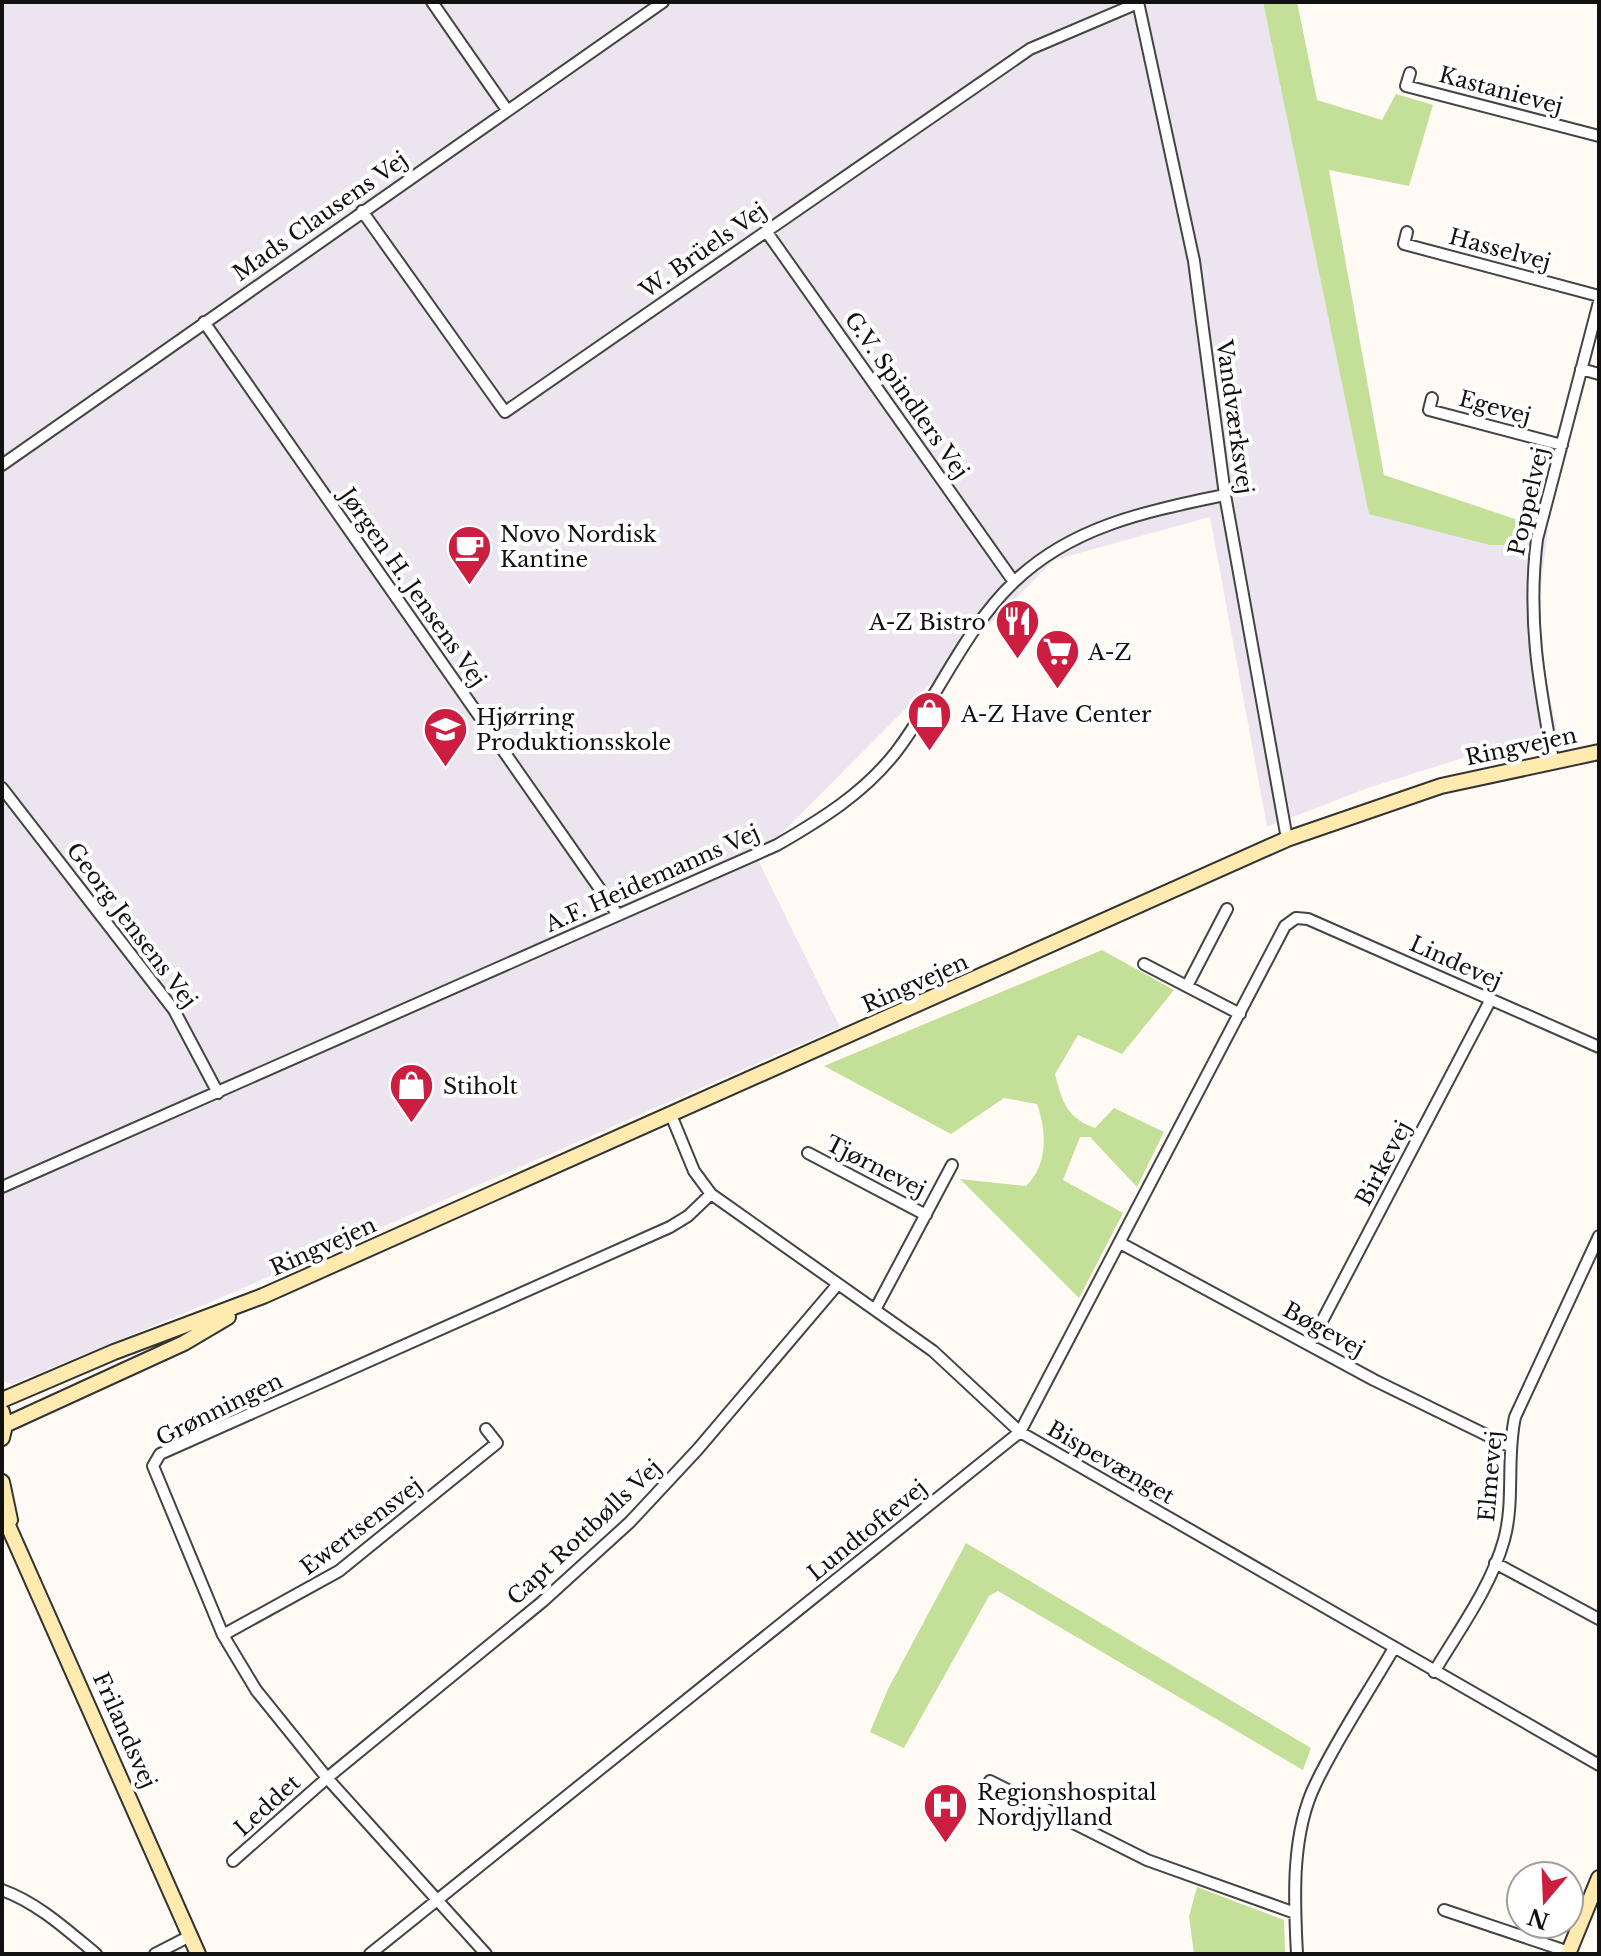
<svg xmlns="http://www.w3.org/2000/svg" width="1601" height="1956" font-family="'Libre Baskerville',serif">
	<rect width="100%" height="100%" fill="#fffbf4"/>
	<path fill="#ece5ef" d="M2,2H1263L1369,513L1519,545L1530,524L1548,530L1540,594V651L1559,740L1466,757L1368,788L1267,827L1210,517L1054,560L757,858L840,1027L211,1302L12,1384L2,1381Z"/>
	<path fill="#c3df98" d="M1263,2H1297L1317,100L1382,120L1396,94L1433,105L1409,186L1329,170L1384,475L1530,524L1519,545H1490L1369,514Z
		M1102,950L1174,990L1122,1054L1078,1035L1055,1074C1062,1102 1067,1118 1095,1128L1114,1108L1164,1132L1137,1187L1090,1137H1080L1063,1180L1123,1213L1079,1298L960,1179L1026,1186C1048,1165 1047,1132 1037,1104L1004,1098L951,1134L824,1066Z
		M966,1543L1311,1748L1303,1770L998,1591L989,1596L904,1748L870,1732L888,1689Z
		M1197,1887L1284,1920L1285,1954H1194L1189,1916Z"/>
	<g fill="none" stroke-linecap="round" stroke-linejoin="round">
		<defs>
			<path id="street" d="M432,2L507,110
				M1138,2L1194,261L1225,495L1287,839
				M1410,73L1406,86L1599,136
				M362,211L505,412L1030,49L1138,3
				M766,231L1014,582
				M1407,232L1404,244L1599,296
				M204,322L618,915
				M1581,369L1599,374
				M1432,398L1429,410L1562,445
				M2,465L663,2
				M1553,760C1539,683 1527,618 1537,539L1599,302
				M2,788L174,1010L218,1093
				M1144,964L1240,1014
				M1187,986L1227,909
				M671,1115L694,1171L711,1194L933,1351L1020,1432L1599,1765
				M808,1153L926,1215
				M2,1187L777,845C822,819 864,793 896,752C938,697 964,630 1014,582C1073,525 1149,511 1225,495
				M1122,1244L1374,1380L1509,1446
				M876,1308L952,1165
				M1310,1344L1491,999
				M1495,1563L1599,1619
				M223,1635L339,1571L497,1443L486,1429
				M1434,1672C1459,1630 1491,1587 1504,1540C1515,1500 1506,1458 1515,1417L1599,1236
				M990,1781L1147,1860L1295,1913
				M233,1861L327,1778L542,1602L630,1522L698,1449L838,1284
				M2,1890C38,1903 67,1930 96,1954
				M1444,1910L1569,1952
				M155,1954L190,1936
				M370,1954L1020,1432L1285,926L1296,918L1308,919L1599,1047
				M486,1954L327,1778L256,1690L223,1635L153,1466L160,1454L670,1227L688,1216L711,1194
				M1297,1954C1294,1899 1291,1833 1316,1783C1338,1737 1368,1693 1394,1648"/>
			<path id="secondary" d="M2,1400L114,1352L263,1296L1287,839L1441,786L1599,752
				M2,1412L5,1425L2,1438
				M5,1425L184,1343L228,1317
				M2,1482L10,1520
				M2,1512L198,1954
				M1568,1954L1599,1878"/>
		</defs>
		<use href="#street" stroke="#444" stroke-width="14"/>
		<use href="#secondary" stroke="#333" stroke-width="18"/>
		<use href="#street" stroke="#fff" stroke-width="10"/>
		<use href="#secondary" stroke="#ffeaaf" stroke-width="14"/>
	</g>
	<defs>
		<symbol id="cafe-pin" viewBox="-11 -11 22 30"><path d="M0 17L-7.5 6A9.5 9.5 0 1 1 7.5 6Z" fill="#cb1e41" stroke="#fff"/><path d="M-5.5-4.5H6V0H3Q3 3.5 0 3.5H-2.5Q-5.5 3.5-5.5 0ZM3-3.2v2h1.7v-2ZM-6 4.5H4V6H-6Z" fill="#fff"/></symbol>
		<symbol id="restaurant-pin" viewBox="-11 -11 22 30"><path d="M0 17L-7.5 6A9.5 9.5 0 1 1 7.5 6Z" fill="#cb1e41" stroke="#fff"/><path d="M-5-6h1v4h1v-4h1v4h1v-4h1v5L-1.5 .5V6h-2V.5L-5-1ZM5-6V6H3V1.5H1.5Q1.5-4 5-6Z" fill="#fff"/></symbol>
		<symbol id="supermarket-pin" viewBox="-11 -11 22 30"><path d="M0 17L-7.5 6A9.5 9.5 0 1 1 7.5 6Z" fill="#cb1e41" stroke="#fff"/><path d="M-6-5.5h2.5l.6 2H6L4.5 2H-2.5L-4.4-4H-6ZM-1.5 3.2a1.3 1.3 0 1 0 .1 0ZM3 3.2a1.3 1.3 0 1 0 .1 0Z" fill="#fff"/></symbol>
		<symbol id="shop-pin" viewBox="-11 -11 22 30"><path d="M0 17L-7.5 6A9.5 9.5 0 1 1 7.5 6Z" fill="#cb1e41" stroke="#fff"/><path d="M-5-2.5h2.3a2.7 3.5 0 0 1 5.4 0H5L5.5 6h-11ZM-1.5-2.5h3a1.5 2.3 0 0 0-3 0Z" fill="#fff"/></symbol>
		<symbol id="school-pin" viewBox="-11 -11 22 30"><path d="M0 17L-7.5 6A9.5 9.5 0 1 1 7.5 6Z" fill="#cb1e41" stroke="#fff"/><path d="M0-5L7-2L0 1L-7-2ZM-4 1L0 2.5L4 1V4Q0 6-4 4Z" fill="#fff"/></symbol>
		<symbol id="hospital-pin" viewBox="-11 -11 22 30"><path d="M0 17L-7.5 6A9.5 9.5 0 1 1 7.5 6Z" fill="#cb1e41" stroke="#fff"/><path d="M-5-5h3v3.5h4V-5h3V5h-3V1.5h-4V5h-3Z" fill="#fff"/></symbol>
	</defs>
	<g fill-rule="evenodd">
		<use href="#cafe-pin" x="444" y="522" width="51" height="69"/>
		<use href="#restaurant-pin" x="992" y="596" width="51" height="69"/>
		<use href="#supermarket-pin" x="1032" y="626" width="51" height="69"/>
		<use href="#shop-pin" x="904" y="688" width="51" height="69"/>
		<use href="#school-pin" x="420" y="704" width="51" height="69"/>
		<use href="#shop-pin" x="386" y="1060" width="51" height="69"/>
		<use href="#hospital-pin" x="920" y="1780" width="51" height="69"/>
	</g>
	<g text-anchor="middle" stroke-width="8" stroke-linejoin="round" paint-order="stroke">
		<g font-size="22" fill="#111" stroke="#fff">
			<text transform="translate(1501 90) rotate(15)" y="8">Kastanievej</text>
			<text transform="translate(320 216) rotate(-35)" y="8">Mads Clausens Vej</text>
			<text transform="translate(1500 249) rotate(15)" y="8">Hasselvej</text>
			<text transform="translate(703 250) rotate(-35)" y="8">W. Brüels Vej</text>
			<text transform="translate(907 395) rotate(55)" y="8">G.V. Spindlers Vej</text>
			<text transform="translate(1495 407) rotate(15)" y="8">Egevej</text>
			<text transform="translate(1235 417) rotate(82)" y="8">Vandværksvej</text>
			<text transform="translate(1528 501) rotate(-77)" y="8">Poppelvej</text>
			<text transform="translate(413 587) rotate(55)" y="8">Jørgen H. Jensens Vej</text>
			<text transform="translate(1521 746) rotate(-12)" y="8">Ringvejen</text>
			<text transform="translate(652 878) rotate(-24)" y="8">A.F. Heidemanns Vej</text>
			<text transform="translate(132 925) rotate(53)" y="8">Georg Jensens Vej</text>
			<text transform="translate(1456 962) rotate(24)" y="8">Lindevej</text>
			<text transform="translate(915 983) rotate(-24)" y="8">Ringvejen</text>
			<text transform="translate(1383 1163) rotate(-62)" y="8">Birkevej</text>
			<text transform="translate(876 1166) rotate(27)" y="8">Tjørnevej</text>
			<text transform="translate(323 1246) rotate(-24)" y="8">Ringvejen</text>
			<text transform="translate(1324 1329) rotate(29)" y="8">Bøgevej</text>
			<text transform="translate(219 1409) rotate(-26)" y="8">Grønningen</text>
			<text transform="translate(1111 1462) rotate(30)" y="8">Bispevænget</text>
			<text transform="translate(1490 1476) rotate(-85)" y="8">Elmevej</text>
			<text transform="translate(361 1526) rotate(-37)" y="8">Ewertsensvej</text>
			<text transform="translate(867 1530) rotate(-39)" y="8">Lundtoftevej</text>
			<text transform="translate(584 1532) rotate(-43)" y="8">Capt Rottbølls Vej</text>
			<text transform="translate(125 1730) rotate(66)" y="8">Frilandsvej</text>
			<text transform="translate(267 1805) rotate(-42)" y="8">Leddet</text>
		</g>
		<g font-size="22" fill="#111" stroke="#fff" text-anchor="start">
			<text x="500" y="542">Novo Nordisk<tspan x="500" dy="25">Kantine</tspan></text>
			<text x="986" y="630" text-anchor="end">A-Z Bistro</text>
			<text x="1088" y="660">A-Z</text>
			<text x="961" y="722">A-Z Have Center</text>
			<text x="476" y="725">Hjørring<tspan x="476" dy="25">Produktionsskole</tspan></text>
			<text x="443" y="1094">Stiholt</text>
			<text x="977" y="1800">Regionshospital<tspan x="977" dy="25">Nordjylland</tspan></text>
		</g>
	</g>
	<rect width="1601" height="1956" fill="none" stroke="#111111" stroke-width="8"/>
	<g transform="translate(1545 1900) rotate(199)"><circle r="38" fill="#ffffff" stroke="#a0a0a0" stroke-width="2"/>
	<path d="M0-6L14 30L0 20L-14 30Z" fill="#cb1e41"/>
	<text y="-12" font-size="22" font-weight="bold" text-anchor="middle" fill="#111111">N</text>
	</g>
</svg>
